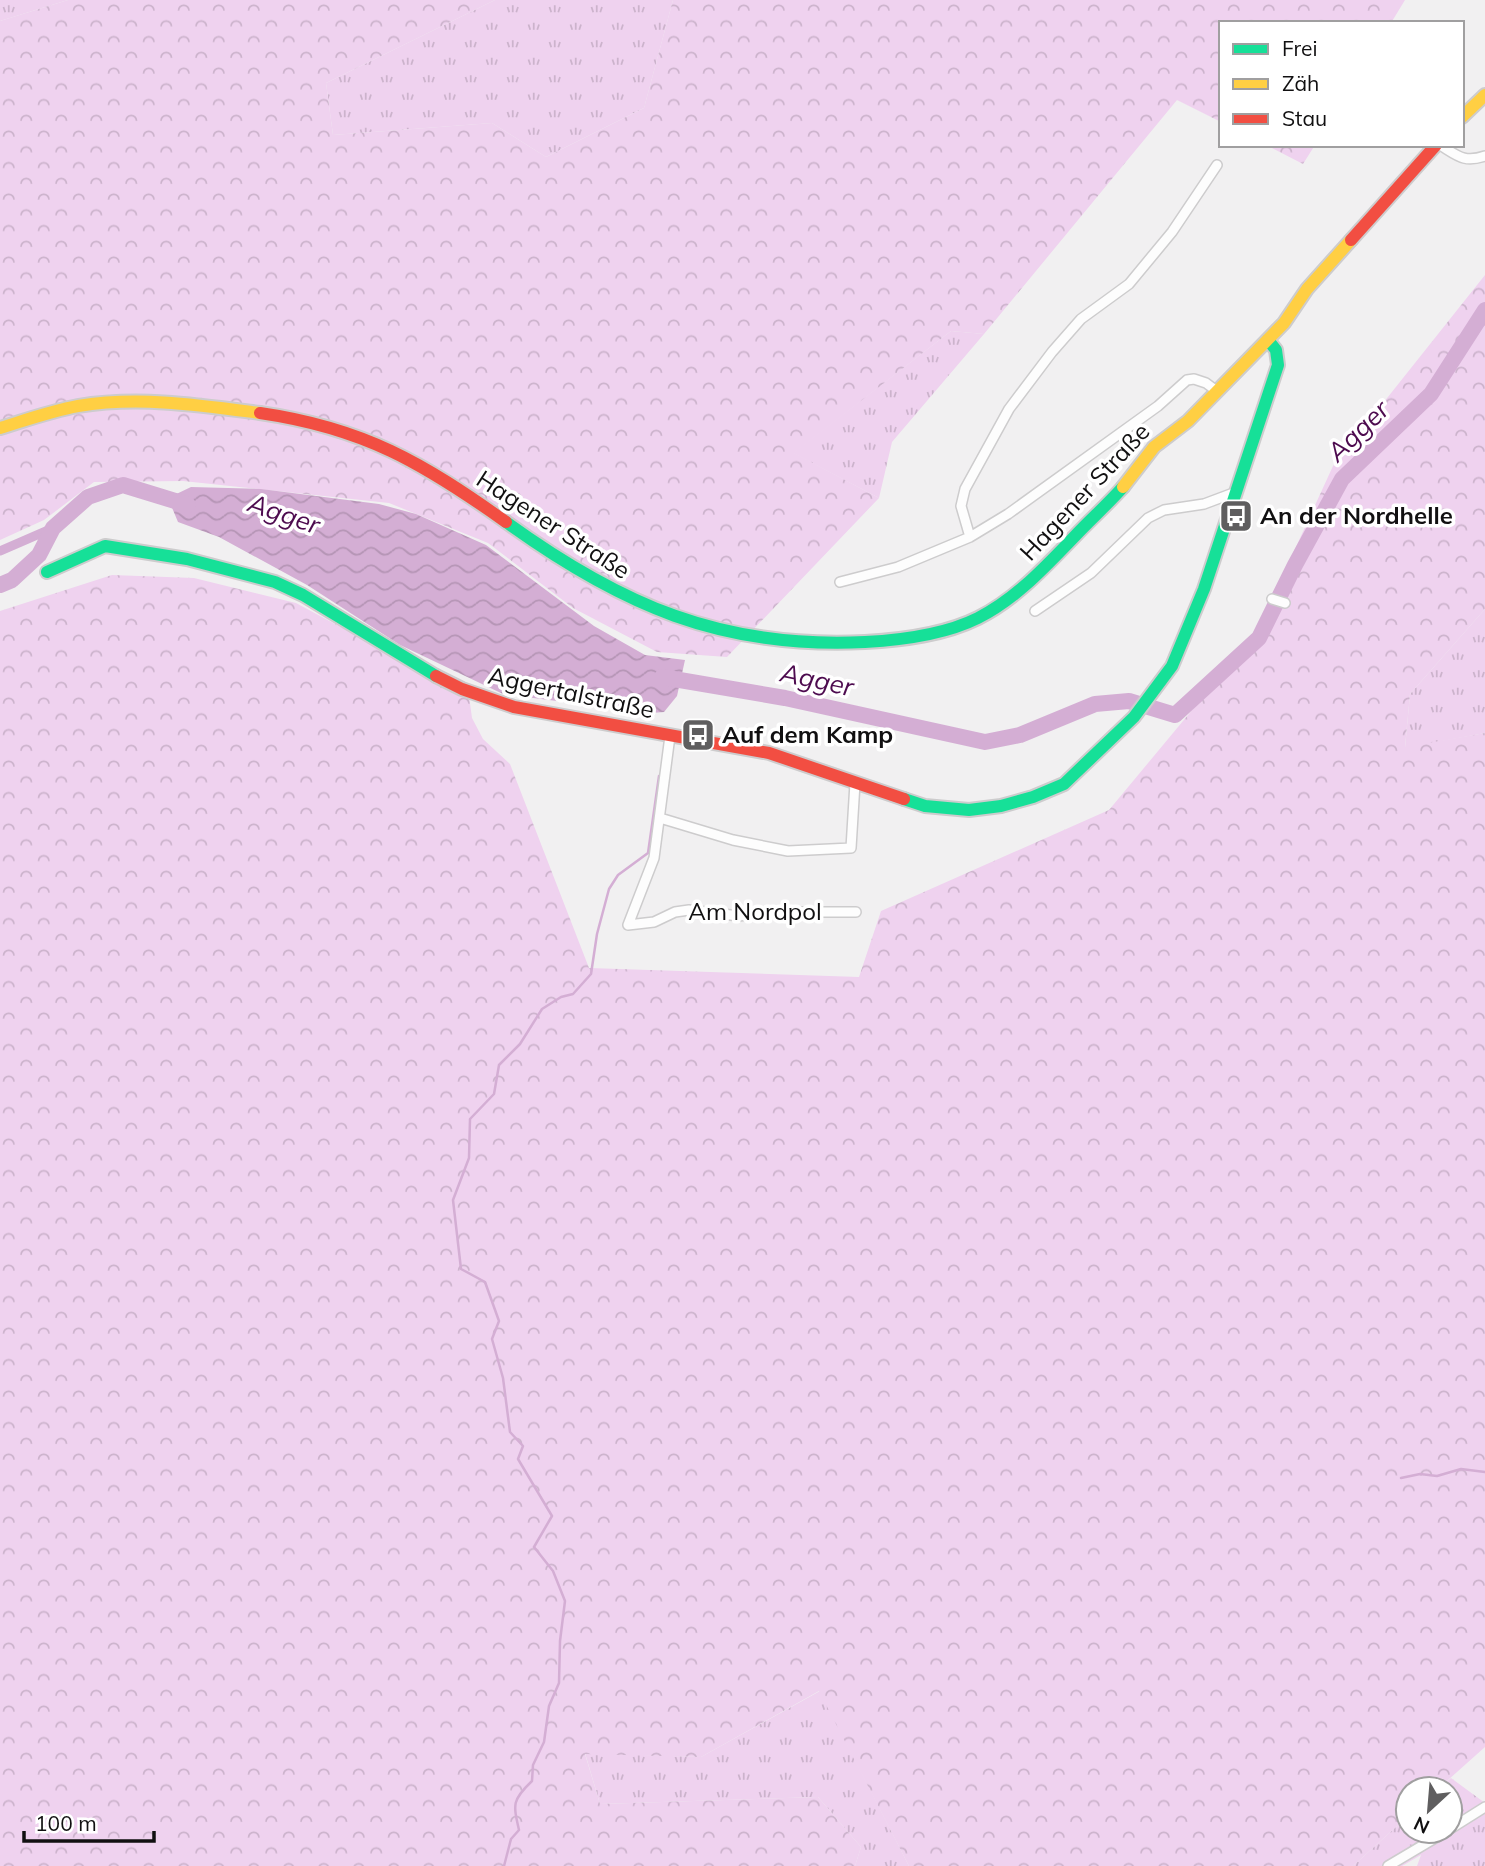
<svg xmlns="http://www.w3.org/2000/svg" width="1485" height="1866" font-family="Mulish,sans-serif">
	<defs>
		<pattern id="grass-tufts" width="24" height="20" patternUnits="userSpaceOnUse" patternTransform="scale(1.75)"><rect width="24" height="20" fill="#efd2ef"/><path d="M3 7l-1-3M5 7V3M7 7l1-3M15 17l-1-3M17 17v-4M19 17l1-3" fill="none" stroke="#ccb3cc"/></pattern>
		<pattern id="forest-crowns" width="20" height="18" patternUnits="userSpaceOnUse" patternTransform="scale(1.75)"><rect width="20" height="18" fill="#efd2ef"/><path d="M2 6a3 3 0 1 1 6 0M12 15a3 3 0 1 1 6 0" fill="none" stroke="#ccb3cc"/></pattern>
		<pattern id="water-waves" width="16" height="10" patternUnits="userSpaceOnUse" patternTransform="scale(1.75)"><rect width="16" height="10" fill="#d4aed4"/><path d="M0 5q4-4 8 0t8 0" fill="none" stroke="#b595b5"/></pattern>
	</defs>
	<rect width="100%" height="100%" fill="#f1f0f1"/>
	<path fill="url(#grass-tufts)" d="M0,0H68L0,21Z
		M495,0H673L644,108L546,157L492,123L333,135L326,83Z
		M951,331L984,334L892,442L879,498L793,453Z
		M1485,609V733L1405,748L1410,694Z
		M820,1691L909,1866H855L861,1847L818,1797L600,1804L585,1753L701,1757Z
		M1451,1778L1485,1803V1866H1417L1421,1855L1402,1866H1353L1408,1816V1831H1450V1789H1438Z"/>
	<path fill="url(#forest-crowns)" d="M68,0H495L326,83L333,135L492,123L546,157L644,108L673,0H1405L1391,23H1221V122L1177,100L984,334L951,331L794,453L879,498L727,657L657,652L573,608L488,543L389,503L183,481L94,482L44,520L0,540V21Z
		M1266,145H1315L1303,164Z
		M1485,275V609L1410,694L1405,747L1485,733V1747L1438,1789H1408V1816L1353,1866H909L819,1691L701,1757L585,1754L600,1804L818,1797L861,1847L855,1866H0V611L112,575L194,578L296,603L469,696L472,718L483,739L510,764L589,968L859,977L881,911L1109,810L1257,632L1333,466Z"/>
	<path fill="url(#water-waves)" d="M191,487L261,489L379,504L416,514L486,545L594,626L645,655L685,660L677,696L664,712L651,713L503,694L400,645L307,585L219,537L178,522L168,498Z"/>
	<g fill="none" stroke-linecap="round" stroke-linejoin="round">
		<path stroke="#d4aed4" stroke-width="2.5" d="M1401,1478L1420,1474L1437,1476L1461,1469L1485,1472
			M504,1866L511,1839L519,1830C513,1804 512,1800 532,1781L533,1765L544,1742L549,1706L559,1683L560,1641L565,1601L553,1571L534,1547L552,1516L518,1459L523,1446L510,1432L503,1378L492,1339L499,1321L485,1282L461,1269L453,1200L469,1158L470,1119L494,1094L499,1065L520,1044L542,1009L561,997L573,994L591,974L597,934L609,889L618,875L648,853L659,776"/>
		<path stroke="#d4aed4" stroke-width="9" d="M0,551L53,528"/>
		<path stroke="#d4aed4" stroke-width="16" d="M0,585L12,580L39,555L53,528L88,497L123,485L188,505
			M662,677L785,698L985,742L1020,735L1095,704L1129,701L1175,715L1259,638L1295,565L1342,479L1431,394L1485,310"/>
		<defs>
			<path id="street" d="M1440,145C1458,156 1464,163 1485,156
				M970,537L961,506L965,489L1009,409L1052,352L1081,319L1129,284L1172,232L1217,165
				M840,582L898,567L970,537L1008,514L1158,406L1187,380L1194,379L1206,383L1218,392
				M1272,599L1285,603
				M1035,611L1091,573L1148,518L1164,510L1204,504L1236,492
				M670,736L654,858L628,925L654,922L675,912L689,910L739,916L767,912H856
				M660,818L733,840L788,851L851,848L855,783
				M1450,1829L1485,1807
				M1388,1866L1447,1831"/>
			<path id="fast" d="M506,522C621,605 721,649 865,642C903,640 944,635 978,618C1016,599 1046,566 1075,536C1091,519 1108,504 1123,487
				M47,572L105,546L187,559L275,582L303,595L436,676
				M904,799L925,806L969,810L1001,806L1033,797L1064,784L1134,717L1172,666L1204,589L1278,365L1276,350L1268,340"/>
			<path id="slow" d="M1462,117L1485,95
				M0,428C26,420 51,411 78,406C139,396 199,405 260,413
				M1123,487L1154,447L1188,421L1284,323L1307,289L1351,240"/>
			<path id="jam" d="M1351,240L1436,145
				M260,413C364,428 423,463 506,522
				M436,676L462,689L514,707L769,753L904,799"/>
		</defs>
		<use href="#street" stroke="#cdcccd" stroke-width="12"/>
		<use href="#fast" stroke="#cdcccd" stroke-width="16"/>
		<use href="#slow" stroke="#cdcccd" stroke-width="16"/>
		<use href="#jam" stroke="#cdcccd" stroke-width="16"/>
		<use href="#street" stroke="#fdfdfd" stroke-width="9"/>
		<use href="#fast" stroke="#16e098" stroke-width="12"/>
		<use href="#slow" stroke="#ffcf43" stroke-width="12"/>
		<use href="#jam" stroke="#f24e42" stroke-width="12"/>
	</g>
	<defs>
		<symbol id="bus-square" viewBox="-11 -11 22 22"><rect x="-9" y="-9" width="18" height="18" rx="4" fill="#5f5e5f" stroke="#fff"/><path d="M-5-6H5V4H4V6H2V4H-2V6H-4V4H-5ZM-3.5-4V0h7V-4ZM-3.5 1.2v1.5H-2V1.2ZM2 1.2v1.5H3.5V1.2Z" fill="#fff"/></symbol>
	</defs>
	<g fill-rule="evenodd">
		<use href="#bus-square" x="1217" y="497" width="38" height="38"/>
		<use href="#bus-square" x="679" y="716" width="38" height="38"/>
	</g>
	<g text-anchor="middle" stroke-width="7" stroke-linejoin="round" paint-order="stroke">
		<g font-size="24" fill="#111011" stroke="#fff">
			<text transform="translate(1085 492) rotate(-47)" y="8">Hagener Straße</text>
			<text transform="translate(553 525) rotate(33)" y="8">Hagener Straße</text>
			<text transform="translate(571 693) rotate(12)" y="8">Aggertalstraße</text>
			<text x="755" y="920">Am Nordpol</text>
		</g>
		<g font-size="24" font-weight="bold" fill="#111011" stroke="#fff" text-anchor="start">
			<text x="1260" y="524">An der Nordhelle</text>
			<text x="722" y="743">Auf dem Kamp</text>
		</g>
		<g font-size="26" font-style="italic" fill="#4d0b4f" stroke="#fff">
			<text transform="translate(1358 431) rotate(-44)" y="9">Agger</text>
			<text transform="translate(284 514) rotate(19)" y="9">Agger</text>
			<text transform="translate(817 680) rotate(12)" y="9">Agger</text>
		</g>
	</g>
	<rect x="1219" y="21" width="245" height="126" fill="#ffffff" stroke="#a09fa0" stroke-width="2"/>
	<rect x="1233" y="44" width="35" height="10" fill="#16e098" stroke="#a09fa0" stroke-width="2"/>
	<text x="1282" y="56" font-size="21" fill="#111011">Frei</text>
	<rect x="1233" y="79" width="35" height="10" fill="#ffcf43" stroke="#a09fa0" stroke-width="2"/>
	<text x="1282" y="91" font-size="21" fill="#111011">Zäh</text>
	<rect x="1233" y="114" width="35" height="10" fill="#f24e42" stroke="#a09fa0" stroke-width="2"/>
	<text x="1282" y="126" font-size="21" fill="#111011">Stau</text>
	<g transform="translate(1429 1810) rotate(206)"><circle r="33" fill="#ffffff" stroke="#a09fa0" stroke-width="2"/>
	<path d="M0-5L12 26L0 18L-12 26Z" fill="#5f5e5f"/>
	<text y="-10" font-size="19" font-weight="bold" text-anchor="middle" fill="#111011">N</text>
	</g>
	<path d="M24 1831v10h130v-10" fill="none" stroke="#111011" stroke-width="3.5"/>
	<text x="35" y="1831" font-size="21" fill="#111011" stroke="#ffffff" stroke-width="5" paint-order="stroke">100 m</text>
</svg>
